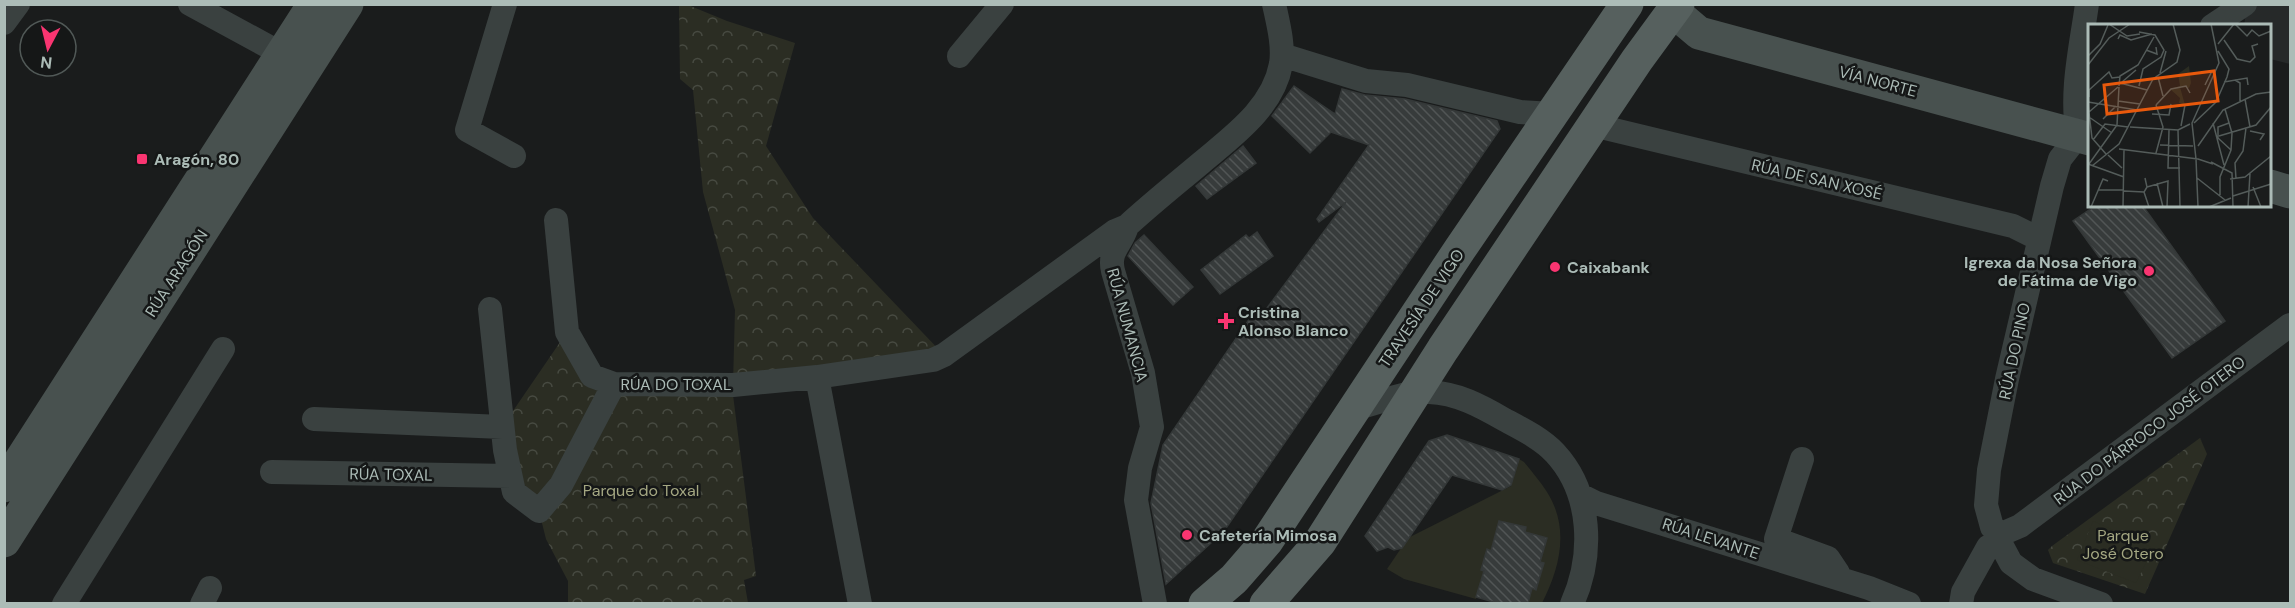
<svg xmlns="http://www.w3.org/2000/svg" width="2295" height="608" font-family="'DM Sans',sans-serif">
	<defs>
		<pattern id="park-crowns" width="20" height="18" patternUnits="userSpaceOnUse" patternTransform="scale(1.5)"><rect width="20" height="18" fill="#2b2d23"/><path d="M2 6a3 3 0 1 1 6 0M12 15a3 3 0 1 1 6 0" fill="none" stroke="#474a41"/></pattern>
		<pattern id="building-back-hatch" width="6" height="6" patternUnits="userSpaceOnUse" patternTransform="scale(1.5)"><rect width="6" height="6" fill="#373b3b"/><path d="M-1 5l2 2M0 0l6 6M5-1l2 2" fill="none" stroke="#515555"/></pattern>
	</defs>
	<rect width="100%" height="100%" fill="#1a1c1c"/>
	<path fill="#262929" d="M2247,5H2290V64L2270,59V26H2244Z"/>
	<path fill="url(#park-crowns)" d="M679,5H688L727,21L795,43L766,146L813,218L944,355L733,395L756,576L744,580L748,603H568V581L546,539L539,511L514,492L502,427L567,332L592,376L733,385L735,310L703,192L693,90L680,79Z
		M2200,438L2207,454L2145,594L2053,563L2048,550L2052,546Z"/>
	<path fill="#2b2d23" d="M1519,459L1524,462C1532,472 1540,481 1547,492C1570,528 1560,568 1542,603H1497L1477,597L1476,599L1404,579L1387,569L1408,538L1511,486Z
		M2093,521L2153,548L2136,583L2077,560Z"/>
	<path fill="url(#building-back-hatch)" stroke="#343838" stroke-width="1.5" d="M1294,86L1335,114L1342,89L1365,95L1405,99L1497,121L1500,129L1224,531L1166,584L1151,503L1163,445L1252,315L1258,320L1346,202L1319,222L1317,219L1369,145L1331,132L1310,153L1272,116Z
		M1243,146L1256,163L1207,199L1196,186Z
		M2095,206H2143L2225,321L2172,358L2073,221Z
		M1257,232L1273,256L1220,294L1201,270L1246,235L1249,238Z
		M1144,235L1193,287L1173,305L1128,256L1135,243Z
		M1447,435L1519,459L1511,485L1502,490L1452,475L1402,548L1394,550L1388,547L1377,551L1365,536L1429,441Z
		M1499,521L1526,527L1525,532L1547,538L1540,562L1544,563L1540,576L1536,590L1532,588L1528,603H1497L1476,597L1484,571L1481,570L1487,549L1491,551Z"/>
	<g fill="none" stroke-linecap="round" stroke-linejoin="round">
		<path stroke="#3a4140" stroke-width="24" d="M190,4L282,54
			M505,4L467,130L514,156
			M4,23L18,4
			M2212,26L2245,4
			M1282,55L1366,81L1407,85L1520,112L1553,114
			M959,56L1002,4
			M1593,125L2013,226L2039,239
			M556,220L567,332L592,376L614,384L733,385L817,377L933,360L944,355L1115,231L1127,226
			M490,309L505,450L514,492L539,511L561,485L614,384
			M817,377L860,604
			M1357,408C1380,403 1405,391 1429,392C1457,393 1481,406 1505,420C1522,429 1542,439 1555,453C1592,493 1594,555 1572,604
			M314,419L502,427
			M1802,459L1776,539L1828,558L1838,573
			M272,472L510,476
			M1580,495L1596,503L1869,588L1909,604
			M1992,527L1986,505L1989,470L2007,379L2052,186L2060,159L2078,136C2070,92 2081,48 2087,4
			M2006,532L2020,526L2290,325
			M2003,548L2011,563L2033,579L2101,604
			M64,604L223,349
			M202,604L210,588
			M1155,604L1136,500L1140,468L1152,427L1143,373L1113,271C1108,250 1122,245 1127,226C1151,204 1176,184 1201,163C1233,136 1273,108 1281,64C1284,45 1278,23 1274,4
			M1961,604L1963,592L1988,547"/>
		<path stroke="#48514f" stroke-width="33" d="M1673,11L1699,33L2090,139
			M2270,186L2290,192
			M4,486L314,4
			M4,541L347,4"/>
		<path stroke="#56605e" stroke-width="33" d="M1205,604L1234,579L1267,541L1460,249L1627,4
			M1266,604L1320,542L1443,349L1637,60L1678,4"/>
	</g>
	<g fill="#f93571" stroke="#151717" stroke-width="2">
		<rect x="136" y="153" width="12" height="12" rx="3"/>
		<circle cx="1555" cy="267" r="6"/>
		<circle cx="2149" cy="271" r="6"/>
		<path d="M1223 312h6v6h6v6h-6v6h-6v-6h-6v-6h6z"/>
		<circle cx="1187" cy="535" r="6"/>
	</g>
	<g text-anchor="middle" stroke-width="5" stroke-linejoin="round" paint-order="stroke">
		<g font-size="16" fill="#acbcb7" stroke="#151717">
			<text transform="translate(1878 81) rotate(15)" y="6">VÍA NORTE</text>
			<text transform="translate(1817 179) rotate(13)" y="6">RÚA DE SAN XOSÉ</text>
			<text transform="translate(176 273) rotate(-57)" y="6">RÚA ARAGÓN</text>
			<text transform="translate(1421 308) rotate(-56)" y="6">TRAVESÍA DE VIGO</text>
			<text transform="translate(1128 325) rotate(75)" y="6">RÚA NUMANCIA</text>
			<text transform="translate(2014 351) rotate(-78)" y="6">RÚA DO PINO</text>
			<text x="676" y="390">RÚA DO TOXAL</text>
			<text transform="translate(2149 430) rotate(-37)" y="6">RÚA DO PÁRROCO JOSÉ OTERO</text>
			<text transform="translate(391 474) rotate(1)" y="6">RÚA TOXAL</text>
			<text transform="translate(1711 538) rotate(18)" y="6">RÚA LEVANTE</text>
		</g>
		<g font-size="16" font-weight="bold" fill="#acbcb7" stroke="#151717" text-anchor="start">
			<text x="154" y="165">Aragón, 80</text>
			<text x="2137" y="268" text-anchor="end">Igrexa da Nosa Señora<tspan x="2137" dy="18">de Fátima de Vigo</tspan></text>
			<text x="1567" y="273">Caixabank</text>
			<text x="1238" y="318">Cristina<tspan x="1238" dy="18">Alonso Blanco</tspan></text>
			<text x="1199" y="541">Cafetería Mimosa</text>
		</g>
		<g font-size="16" fill="#a4a782" stroke="#151717">
			<text x="641" y="496">Parque do Toxal</text>
			<text x="2123" y="541">Parque<tspan x="2123" dy="18">José Otero</tspan></text>
		</g>
	</g>
	<g transform="translate(2088 24)">
		<rect width="183" height="183" fill="#1a1c1c"/>
		<path d="M101,42L103,59L101,64L92,63L97,81L91,79L92,74L82,65L92,62L90,50Z" fill="#2b2d23"/>
		<path fill="none" stroke="#545c5a" stroke-width="1.5" d="M21,0L39,12L52,10M147,0L159,12L164,6L171,12L183,7M30,15L32,11L43,16L64,10M136,16L149,35L162,38L167,33L164,22L170,20M130,20L146,0M58,26L69,30L68,23M0,32L12,20L20,1M0,41L21,14L42,0M72,49L78,27M70,53L75,72M147,56L152,59V77M34,58L48,46M136,58L159,54L160,61M32,59L59,66M117,61L124,47H128M31,62L32,52L50,41L66,13M51,62L55,45L73,33L76,26L67,11L51,8M1,73V66L21,48L24,54L32,53M157,75L162,103M30,77L52,80M0,78L49,86M0,80L4,114L18,130M68,81L75,103L68,129M68,81L83,65L98,62L102,69M1,88L30,63M64,90L81,91L83,80M1,93L24,109M15,95L28,82M106,99L128,78L139,53L141,45L130,27M125,99L136,141M141,99L130,103V114L143,126M93,102L97,81M42,103L90,106M81,106L80,144H92M162,107L176,110L172,116M131,112L168,101L183,83M5,116L17,100L40,103M72,121L105,122M110,122L135,86L168,70L183,68M31,125L110,135L125,140M20,131L34,144M108,135L110,183M108,135L104,99L131,39L123,0M123,138L144,149L145,183M0,140L36,153M1,140L29,101L31,63M4,142L31,120L65,55L89,38L92,26L85,0M57,154L59,163L56,168L61,183M109,154L137,176M142,155L157,153L183,132M148,155L147,139L155,127L158,104M69,159L75,183M59,163L80,157L79,183M165,163L173,183M10,166H36M36,167L56,168M132,171V153L143,126L144,109L137,85M145,172L183,160M3,183L15,155L20,157M35,183L36,125M92,183L90,106L102,100M121,183L143,174M160,183L162,149"/>
		<path fill="#e8590c" fill-opacity="0.15" stroke="#e8590c" stroke-width="3" d="M126,47L130,77L19,90L16,61Z"/>
		<rect width="183" height="183" fill="none" stroke="#acbcb7" stroke-width="3"/>
	</g>
	<rect width="2295" height="608" fill="none" stroke="#acbcb7" stroke-width="12"/>
	<g transform="translate(48 48) rotate(187)"><circle r="28" fill="#151717" stroke="#515957" stroke-width="1.5"/>
	<path d="M0-4.5L10 22L0 15L-10 22Z" fill="#f93571"/>
	<text y="-9" font-size="16" font-weight="bold" text-anchor="middle" fill="#acbcb7">N</text>
	</g>
</svg>
